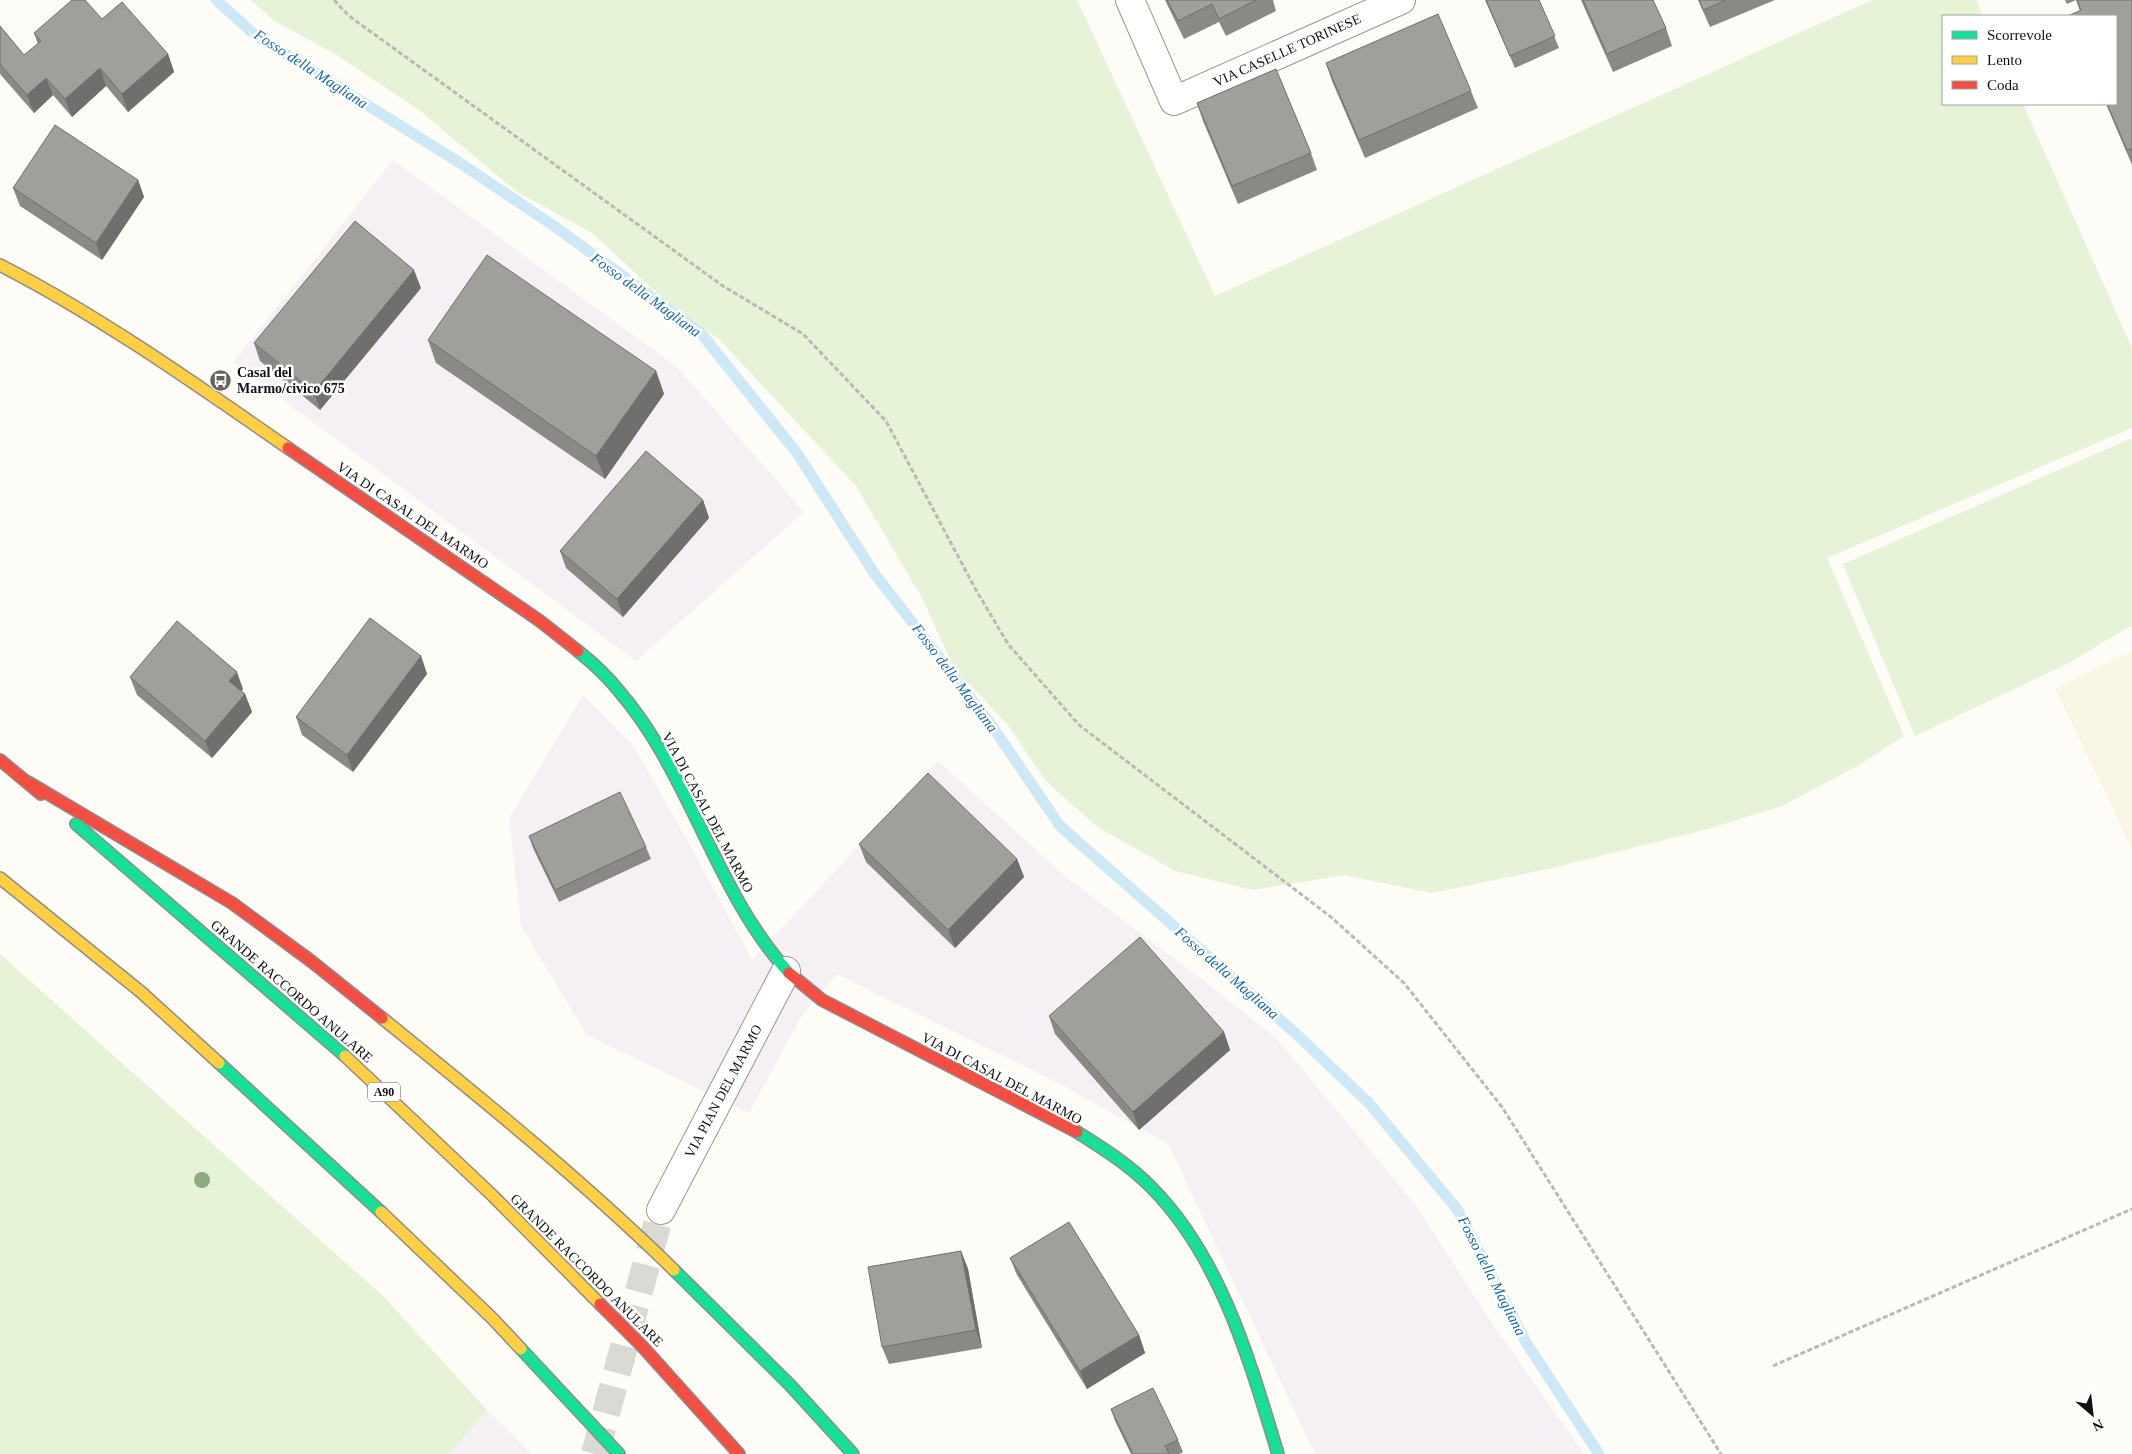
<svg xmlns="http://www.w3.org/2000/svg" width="2132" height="1454" font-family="Georgia,serif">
	<rect width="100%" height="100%" fill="#fdfcf7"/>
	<path fill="#f5f0f3" d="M393,160L677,367L804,512L636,661L233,363Z
		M583,695L635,748L692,849L752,960L938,761L1067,878L1212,987L1277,1039L1415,1204L1489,1319L1584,1454H1315L1168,1144L1064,1086L837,974L802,1015L749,1113L587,1035L521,926L509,818Z
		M487,1410L532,1454H449Z"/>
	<path fill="#f9f7e4" d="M2132,651V849L2055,688Z"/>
	<path fill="#e7f3d7" d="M251,0H1077L1215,296L1872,0H1976L1983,16H1943V104H2023L2132,348V428L1827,558L1904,736L1859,765L1782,806L1704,830L1552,868L1432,893L1344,875L1253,890L1175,871L1096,826L1045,780L1008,725L954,668L922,598L856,486L719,339L670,305L592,233L517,192L419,110L338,56L273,20Z
		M2132,438V625L2067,664L1915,736L1843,564Z
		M0,954L385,1298L487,1410L449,1454H0Z"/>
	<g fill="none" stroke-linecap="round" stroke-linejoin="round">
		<path stroke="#cde8f7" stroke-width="11" d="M216,0L255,35L460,163L554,226L700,332L797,453L874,573L990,723L1060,826L1293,1031L1369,1103L1457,1209L1527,1344L1599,1454"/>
		<path stroke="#dad9d4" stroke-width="28" stroke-dasharray="28 14" stroke-linecap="butt" d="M595,1454L661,1210"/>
		<defs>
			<path id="street" d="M1130,0L1174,101L1401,0
				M661,1210L786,971"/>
			<path id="fast" d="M578,651C593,663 607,676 619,691C690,773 715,892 789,973
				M76,824L345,1056
				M219,1063L381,1212
				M1077,1132C1104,1149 1131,1166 1153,1189C1222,1260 1250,1362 1278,1454
				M674,1270L790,1385L853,1454
				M521,1349L619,1454"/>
			<path id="slow" d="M0,265C101,317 194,383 288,448
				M0,878L141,992L219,1063
				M382,1018C482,1099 582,1180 674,1270
				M345,1056L493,1196L600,1304
				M381,1212L492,1318L521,1349"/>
			<path id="jam" d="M288,448L540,621L578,651
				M0,760L41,794
				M28,782L232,903L311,961L382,1018
				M789,973L822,1000L1077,1132
				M600,1304L642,1346L739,1454"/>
		</defs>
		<use href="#street" stroke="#979795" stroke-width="30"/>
		<use href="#fast" stroke="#8e8d8b" stroke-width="14"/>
		<use href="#slow" stroke="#8e8d8b" stroke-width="14"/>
		<use href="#jam" stroke="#8e8d8b" stroke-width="14"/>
		<path stroke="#b9b9b8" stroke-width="3" stroke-dasharray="5 2.5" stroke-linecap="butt" d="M334,0L349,16L723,286L803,334L886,421L976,590L1008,644L1079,725L1331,917L1404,983L1502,1107L1721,1454
			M1773,1366L2132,1209"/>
		<use href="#street" stroke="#fffffe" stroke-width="28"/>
		<use href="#fast" stroke="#16e098" stroke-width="11"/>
		<use href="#slow" stroke="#ffcf43" stroke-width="11"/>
		<use href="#jam" stroke="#f24e42" stroke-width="11"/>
	</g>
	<circle fill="#8cac80" cx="202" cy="1180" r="8"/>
	<path fill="#8a8986" d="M1165,0H1273L1276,11L1226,36L1219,22L1184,39Z
		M1485,0H1539L1559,48L1515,68Z
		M1581,0H1653L1666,28L1672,46L1613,72Z
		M1698,0H1775L1710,27Z
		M2065,0H2132V165L2106,104H2116V16L2080,11L2076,0L2067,4Z
		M102,19L168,54L174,72L128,112L106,86L72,117L53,95L34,113L0,74V26L24,55L38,44L34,33Z
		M1326,63L1471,91L1478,108L1365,158L1332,81Z
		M1197,103L1311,153L1317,170L1238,204L1203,121Z
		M138,180L144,197L102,260L20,206L13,188Z
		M421,288L320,410L260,361L254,343Z
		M428,340L656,371L664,394L605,479L436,363Z
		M703,500L709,518L623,617L566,568L560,551Z
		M421,656L427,674L353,772L302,735L296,717Z
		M130,677L243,689L241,691L245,694L252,712L212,758L137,695Z
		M529,836L646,847L651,859L559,902L533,848Z
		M859,844L1017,859L1024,877L955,948L866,862Z
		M1049,1016L1224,1032L1230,1050L1139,1130L1055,1034Z
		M961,1251L968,1269L982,1348L889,1364L882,1347Z
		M1010,1258L1139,1335L1145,1353L1087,1389L1017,1275Z
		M1111,1409L1178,1440L1183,1452L1179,1454H1131L1115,1421Z"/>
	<path fill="#716f6d" d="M168,54L174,72L128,112L122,94Z
		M100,68L106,86L72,117L65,99Z
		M46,78L53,95L34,113L27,95Z
		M138,180L144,197L102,260L96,243Z
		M414,270L421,288L320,410L314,392Z
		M656,371L664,394L605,479L596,456Z
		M703,500L709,518L623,617L617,599Z
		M421,656L427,674L353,772L347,755Z
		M237,672L243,689L235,699L229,681Z
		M245,694L252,712L212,758L205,741Z
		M1017,859L1024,877L955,948L948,930Z
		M1224,1032L1230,1050L1139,1130L1133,1112Z
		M961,1251L968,1269L982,1348L976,1330Z
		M1139,1335L1145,1353L1087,1389L1080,1371Z"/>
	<path fill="#a19f9c" stroke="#716f6d" d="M72,0H85L102,19L122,2L168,54L122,94L100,68L65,99L46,78L27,95L0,64V26L24,55L41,41L34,33Z
		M1167,0H1256L1219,19L1212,4L1178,21Z
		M1486,0H1539L1555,36L1510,56Z
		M1583,0H1653L1666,28L1607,54Z
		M1699,0H1726L1703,10Z
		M2077,0H2132V148L2127,150L2107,104H2116V16H2070V15L2081,10Z
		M1438,14L1471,91L1359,140L1326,63Z
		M1276,69L1311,153L1232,186L1197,103Z
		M55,125L138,180L96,243L13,188Z
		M355,221L414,270L314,392L254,343Z
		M487,255L656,371L596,456L428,340Z
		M646,451L703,500L617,599L560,551Z
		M370,618L421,656L347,755L296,717Z
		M177,621L237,672L229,681L245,694L205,741L130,677Z
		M928,773L1017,859L948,930L859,844Z
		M620,792L646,847L555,890L529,836Z
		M1140,937L1224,1032L1133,1112L1049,1016Z
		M1069,1222L1139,1335L1080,1371L1010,1258Z
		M961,1251L976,1330L882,1347L868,1267Z
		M1153,1388L1178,1440L1165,1446L1169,1454H1133L1111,1409Z"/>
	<defs>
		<symbol id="bus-disc" viewBox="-11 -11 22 22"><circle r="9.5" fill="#646362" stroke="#fff"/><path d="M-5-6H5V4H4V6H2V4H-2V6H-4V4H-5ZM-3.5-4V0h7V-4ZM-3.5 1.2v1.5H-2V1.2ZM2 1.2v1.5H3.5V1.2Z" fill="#fff"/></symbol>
	</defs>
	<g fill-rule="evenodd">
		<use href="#bus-disc" x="208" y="368" width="25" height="25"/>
	</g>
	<g text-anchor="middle" stroke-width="5" stroke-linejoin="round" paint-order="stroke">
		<rect fill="#fff" stroke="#585858" stroke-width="1" x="368" y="1082.5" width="32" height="19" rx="4"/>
		<g font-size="12" font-weight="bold" fill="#111">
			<text x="384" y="1096">A90</text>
		</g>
		<g font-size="14" fill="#111" stroke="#fff">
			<text transform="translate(1287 50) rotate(-24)" y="5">VIA CASELLE TORINESE</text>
			<text transform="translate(413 515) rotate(34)" y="5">VIA DI CASAL DEL MARMO</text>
			<text transform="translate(708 812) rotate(62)" y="5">VIA DI CASAL DEL MARMO</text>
			<text transform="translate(292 991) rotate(41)" y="5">GRANDE RACCORDO ANULARE</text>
			<text transform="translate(1002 1078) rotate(28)" y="5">VIA DI CASAL DEL MARMO</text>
			<text transform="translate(723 1091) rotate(-62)" y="5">VIA PIAN DEL MARMO</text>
			<text transform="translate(587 1270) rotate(45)" y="5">GRANDE RACCORDO ANULARE</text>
		</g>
		<g font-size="14" font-weight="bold" fill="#111" stroke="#fff" text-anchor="start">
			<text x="237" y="377">Casal del<tspan x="237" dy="16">Marmo/civico 675</tspan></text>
		</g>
		<g font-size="15" font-style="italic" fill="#1768a6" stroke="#fff">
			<text transform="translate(311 69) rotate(33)" y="5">Fosso della Magliana</text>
			<text transform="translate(646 295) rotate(36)" y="5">Fosso della Magliana</text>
			<text transform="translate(955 678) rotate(53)" y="5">Fosso della Magliana</text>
			<text transform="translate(1227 973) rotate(41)" y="5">Fosso della Magliana</text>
			<text transform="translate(1492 1276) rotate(63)" y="5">Fosso della Magliana</text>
		</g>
	</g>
	<rect x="1942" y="15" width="175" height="90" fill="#ffffff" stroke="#a0a0a0"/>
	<rect x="1952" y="31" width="25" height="8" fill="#16e098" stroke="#a0a0a0"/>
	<text x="1987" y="40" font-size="15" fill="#111111">Scorrevole</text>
	<rect x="1952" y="56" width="25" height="8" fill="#ffcf43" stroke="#a0a0a0"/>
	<text x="1987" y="65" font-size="15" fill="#111111">Lento</text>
	<rect x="1952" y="81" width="25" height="8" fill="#f24e42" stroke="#a0a0a0"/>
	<text x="1987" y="90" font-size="15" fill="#111111">Coda</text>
	<g transform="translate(2092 1414) rotate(152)" stroke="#ffffff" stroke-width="4" paint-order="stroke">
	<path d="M0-4L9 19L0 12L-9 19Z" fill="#111111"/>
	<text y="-8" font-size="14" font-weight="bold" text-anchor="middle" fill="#111111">N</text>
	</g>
</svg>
